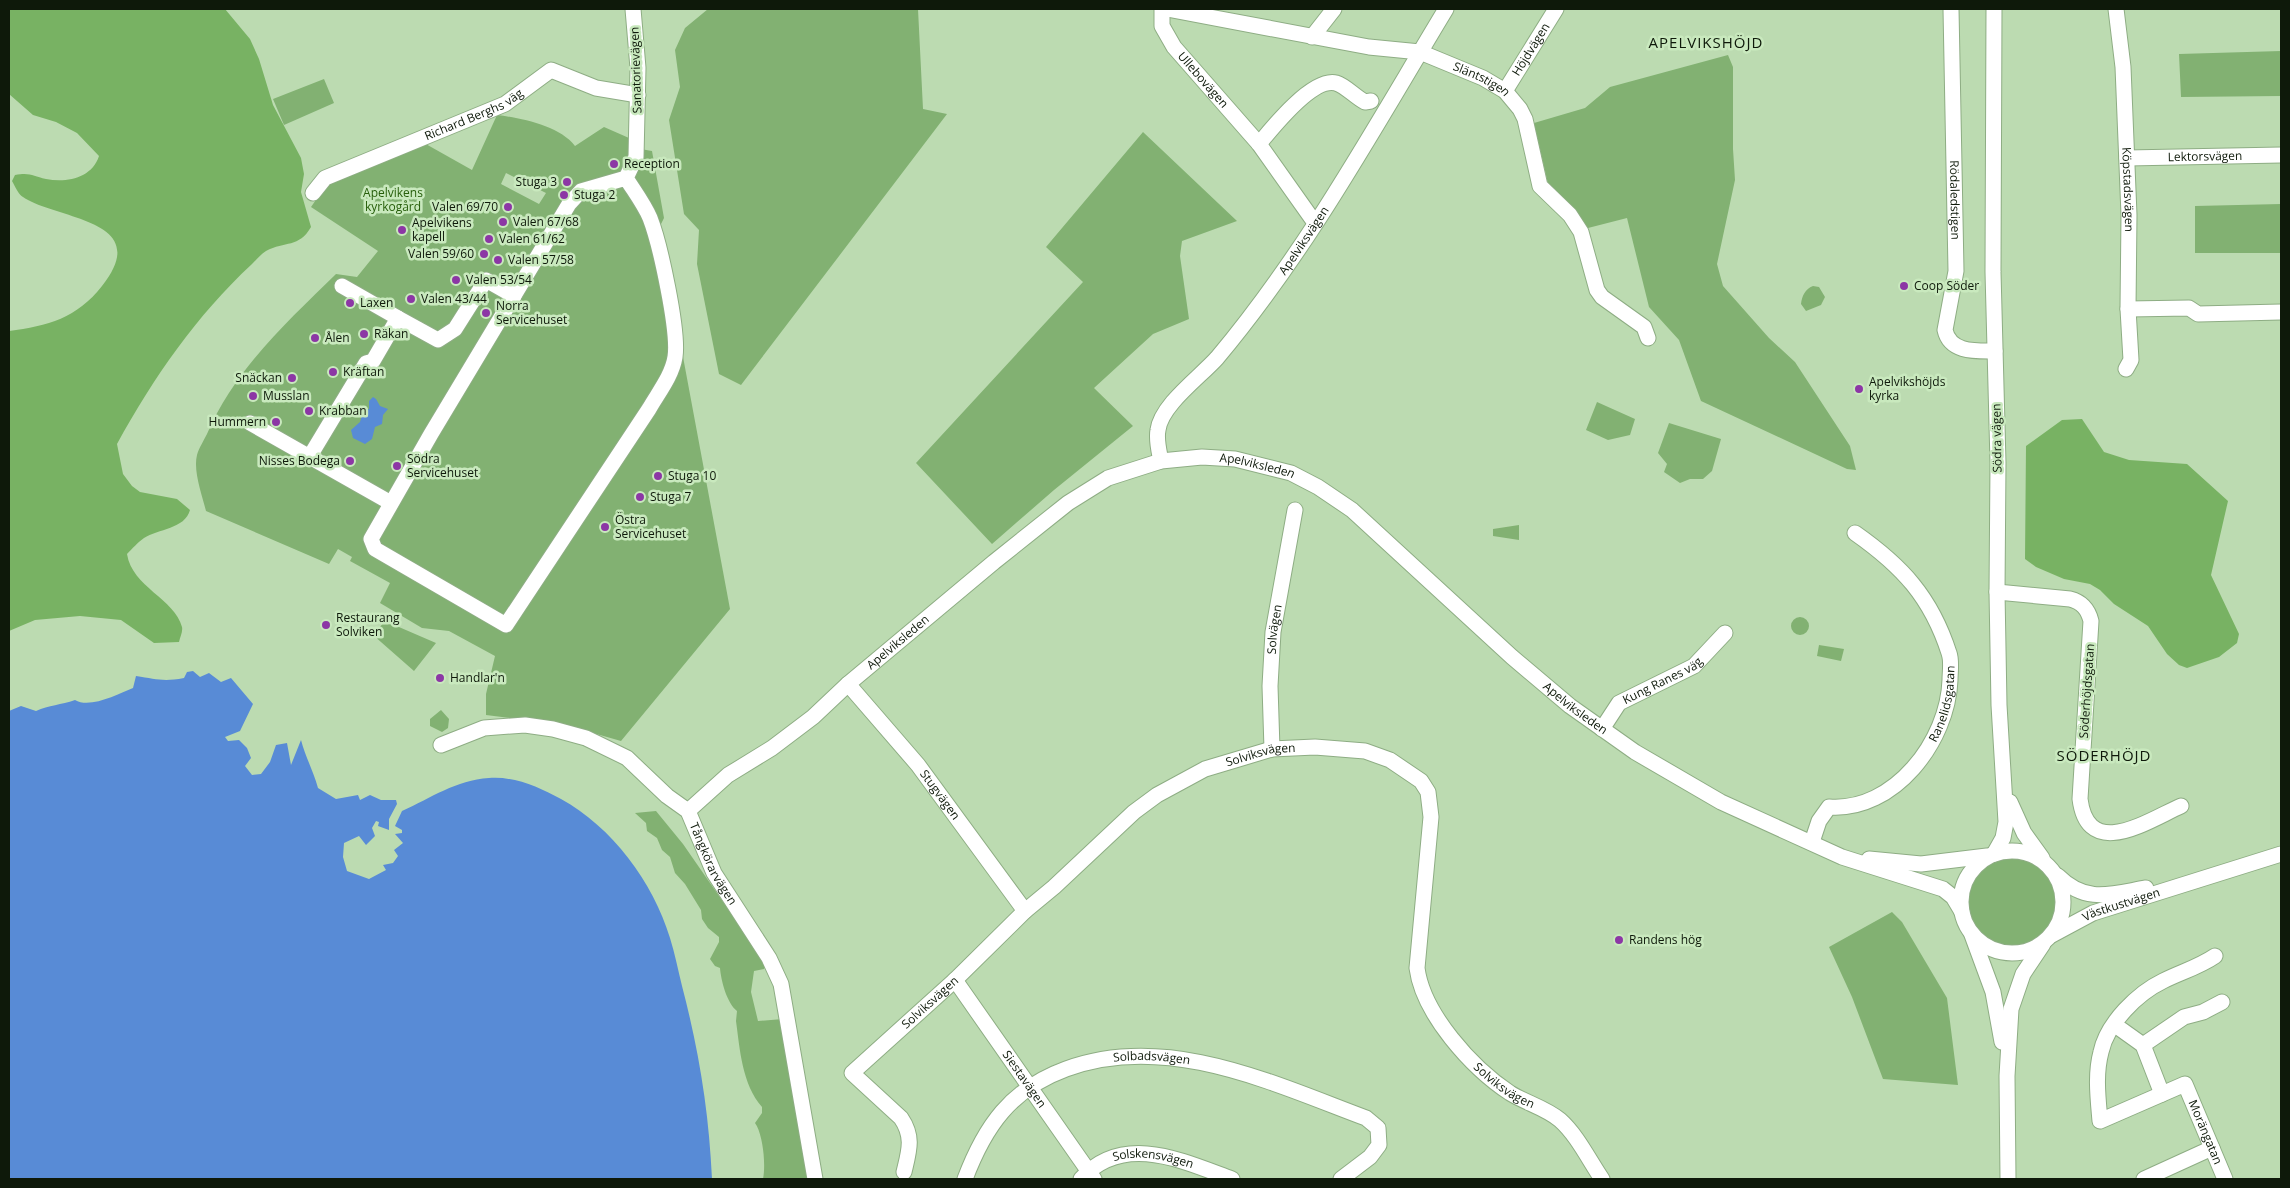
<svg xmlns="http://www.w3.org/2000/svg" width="2290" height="1188" font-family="'Open Sans',sans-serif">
	<rect width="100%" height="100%" fill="#bcdbb1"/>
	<path fill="#82b172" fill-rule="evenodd" d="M708,9H918L923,109L947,114L741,385L719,374L697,264L699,230L684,214L669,120L680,87L675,50L685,28Z
		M2281,51V96L2181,97L2179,54Z
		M1728,55L1733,67V149L1735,180L1717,264L1723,286L1769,338L1795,362L1850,446L1856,470L1847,469L1701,401L1679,340L1649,307L1627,218L1588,228L1548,184L1534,123L1585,108L1610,87Z
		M324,79L334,103L284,125L273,99Z
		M497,115C521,118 560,126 575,146L604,127L629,138V147L652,151L664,218L659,228L730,609L621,741L565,725L486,715V694L495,656L449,631L422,628L380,603L390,583L350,561L352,557L338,549L329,564L206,511C202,495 193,471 197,455C199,448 204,440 207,434C234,370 287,322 336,274L357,277L378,251L311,207L329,181L424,143L472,170ZM506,173L546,193L539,204L501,184Z
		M1143,132L1237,221L1182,241L1180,256L1189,319L1153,334L1094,388L1133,426L1054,490L992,544L916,463L1083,282L1046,247Z
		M2281,204V253H2195V206Z
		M1813,286L1819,287L1825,297L1821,305L1806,311L1801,304C1802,296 1805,289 1813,286Z
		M1597,402L1635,419L1630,435L1608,440L1586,430Z
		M1669,423L1721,439L1712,471L1703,479H1690L1680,483L1664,472L1667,464L1658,453Z
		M1519,525V540L1493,536V529Z
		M1791 626a9 9 0 1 1 18 0a9 9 0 1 1-18 0Z
		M385,621L436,643L414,671L373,635Z
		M1819,645L1844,649L1841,661L1817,656Z
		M441,710L449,719L448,728L442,732L430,726V719Z
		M656,811L683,844L766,964L764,969L754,971L751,992L758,1021L783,1019L807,1179H763C766,1165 763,1134 755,1123L762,1113V1107C742,1084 740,1050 736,1021L737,1011C727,1003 721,981 720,968L715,966L710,959L719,942V937L708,928L702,919L701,910L685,884L675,873L670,857L662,850L657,838L647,831L646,823L635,813Z
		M1968 901a45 45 0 1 1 90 0a45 45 0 1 1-90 0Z
		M1892,912L1902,922L1947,998L1958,1085L1883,1079L1852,997L1829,947Z"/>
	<path fill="#78b263" d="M9,9H225L250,39L259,59L273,105L301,158L304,174L301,192L311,227C299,248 285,241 266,251C261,254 256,260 252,264C196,316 154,377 117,444L123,474L132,486L140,492L177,499L190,510C185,529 158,529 144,538C138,542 132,549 127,554C132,587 175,599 182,627C183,632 180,637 179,642L154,643L121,620L80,616L35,620L9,631V331C48,326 77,318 102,286C155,219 57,220 23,197C18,194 15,186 12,181L15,175C30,172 33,176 46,179C67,183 92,178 99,156L77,133L56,122L33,115L9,94Z
		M2082,419L2104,452L2129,460L2187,464L2228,501L2211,575L2239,634L2237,643L2219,657L2187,668L2179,665L2167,654L2148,626L2114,604L2100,590L2090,584L2064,579L2036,567L2025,559L2026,446L2062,420Z"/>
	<path fill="#588bd6" d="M373,397L376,399L380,406L388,409L383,415L382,424L375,427L372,439L365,444L353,438L351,430L360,422L363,412L369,409V401Z
		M193,671L200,677L209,673L221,682L231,678L253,704L240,731L225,737L228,741L239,740L247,748L251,758L245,766L252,775L261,774L270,762L276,745L287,743L291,765L301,740C305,756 313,770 318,788L336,799L358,795L360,800L370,795L381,800H396L397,804L389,819V830L378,826L379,822L376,821L372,828L375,836L366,845L359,836L344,843L343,857L347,871L369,879L386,870L383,865L393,863L398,856L394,850L403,843L395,834L402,833V830L395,826L402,811C431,798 456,780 489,778C514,776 539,787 561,799C612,827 653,882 670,938C675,954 678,970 682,986C699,1051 709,1112 712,1179H9V711L21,706L36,711C49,705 61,705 75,700C90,709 118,694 133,688L136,676C156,679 163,682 184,678L187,672Z"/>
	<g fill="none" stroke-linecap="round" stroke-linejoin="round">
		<defs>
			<g id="minor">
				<path id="s1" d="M1162,9V26L1174,47L1259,144L1315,223"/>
				<path id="s2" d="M1167,9L1369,47L1420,52L1483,78L1505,91L1520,109L1525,119L1540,186L1570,215L1581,232L1597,290L1602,297L1644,327L1648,338"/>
				<path id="s3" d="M1951,9L1956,271L1945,330C1950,353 1976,351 1995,351"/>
				<path id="s4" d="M2116,9L2123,67L2129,215L2128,309L2131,360L2126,369"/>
				<path d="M1312,37L1334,9"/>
				<path id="s5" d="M1505,91L1556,9"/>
				<path d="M1259,144C1272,128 1313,77 1336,83C1346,86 1355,97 1365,102L1371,101"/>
				<path id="s6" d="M2127,158L2281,155"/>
				<path d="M626,178C634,191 644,204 650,218C660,244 679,331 675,357C672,376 658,393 649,409L506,625L375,549L371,539L431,434L569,204L581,191L626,178L636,157L638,68L633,9"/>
				<path id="s7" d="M313,193L325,178L505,104L551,70L596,88L638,95"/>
				<path d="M342,286L398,318"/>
				<path d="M2128,309L2189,308L2198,314L2281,312"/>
				<path d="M250,423L391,503"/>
				<path d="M310,456L366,363L373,361L398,318L438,340L455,329L486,280L514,296"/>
				<path id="s8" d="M1161,461C1159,451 1156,440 1158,430C1161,405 1200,377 1217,358C1307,251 1374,128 1446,9"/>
				<path d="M1997,592L2070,599C2082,602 2088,609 2091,621L2080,799C2088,862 2149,820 2181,806"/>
				<path id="s9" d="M848,684L918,765L1025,911"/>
				<path id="s10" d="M1602,729L1619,703L1694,666L1725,633"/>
				<path id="s11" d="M441,745L484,728L525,725L553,729L586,738L627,758L667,796L688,811L714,873L769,958L781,984L815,1179"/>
				<path id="s12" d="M1272,749L1270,686L1273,632L1295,510"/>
				<path d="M2010,802L2024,833L2042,858"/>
				<path id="s13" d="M688,811L728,775L772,748L813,717L848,684L994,562L1068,503L1108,478L1161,461L1202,457L1235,459L1291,473L1318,487L1352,510L1512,657L1570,706L1635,752L1721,802L1842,857L1943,889L1953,897L1962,912"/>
				<path id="s14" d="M1812,842L1819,821L1829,807C1894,812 1948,741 1950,680C1950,671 1952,661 1949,653C1931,597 1902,566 1855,533"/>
				<circle cx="2012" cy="902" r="51"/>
				<path d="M1994,854L2003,838L2006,822L1999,705L1997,592L1998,463L1993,272L1994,9"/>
				<path d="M1869,859L1921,864L1987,856"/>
				<path d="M2058,876C2086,904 2111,894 2146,888"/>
				<path d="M1972,935L1993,992L2002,1042"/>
				<path id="s15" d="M2052,935L2093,913L2281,854"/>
				<path id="s16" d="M2215,956C2199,967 2181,972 2163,981C2138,993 2107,1023 2101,1052C2095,1074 2098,1098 2100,1121L2185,1084L2225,1179"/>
				<path id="s17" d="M955,980L1094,1179"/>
				<path d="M2115,1025L2143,1045L2162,1094"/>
				<path d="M2143,1045L2184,1017L2203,1012L2222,1002"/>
				<path id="s18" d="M904,1172C909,1151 914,1137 901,1118L852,1073L955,980L1025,911L1054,887L1134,812L1157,795L1205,769L1272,749L1315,747L1365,751L1390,760L1421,781L1428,792L1431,817L1417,968C1423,1014 1472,1068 1510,1093C1526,1103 1546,1108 1560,1120C1577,1135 1589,1160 1602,1179"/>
				<path id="s19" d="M965,1179C985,1126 1011,1089 1066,1069C1166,1032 1272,1083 1366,1118L1378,1128L1379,1145L1370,1157L1341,1179"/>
				<path id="s20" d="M1081,1179C1123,1132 1183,1161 1232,1179"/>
				<path d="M2008,1179L2007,1076L2011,1009L2023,974L2043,944"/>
				<path d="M2144,1179L2212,1148"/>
			</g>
		</defs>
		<use href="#minor" stroke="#8ead84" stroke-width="17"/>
		<use href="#minor" stroke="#fff" stroke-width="15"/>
	</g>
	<g fill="#8c37a5" stroke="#c9e9be" stroke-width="2">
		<circle cx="614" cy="164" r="5"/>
		<circle cx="567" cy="182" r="5"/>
		<circle cx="564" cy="195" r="5"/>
		<circle cx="508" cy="207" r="5"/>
		<circle cx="503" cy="222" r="5"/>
		<circle cx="402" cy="230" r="5"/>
		<circle cx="489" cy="239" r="5"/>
		<circle cx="484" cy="254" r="5"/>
		<circle cx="498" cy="260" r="5"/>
		<circle cx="456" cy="280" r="5"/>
		<circle cx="1904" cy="286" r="5"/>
		<circle cx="411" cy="299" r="5"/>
		<circle cx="350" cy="303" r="5"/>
		<circle cx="486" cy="313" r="5"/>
		<circle cx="364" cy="334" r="5"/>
		<circle cx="315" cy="338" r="5"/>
		<circle cx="333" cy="372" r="5"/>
		<circle cx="292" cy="378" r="5"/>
		<circle cx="1859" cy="389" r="5"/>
		<circle cx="253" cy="396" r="5"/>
		<circle cx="309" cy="411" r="5"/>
		<circle cx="276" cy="422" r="5"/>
		<circle cx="350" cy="461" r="5"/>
		<circle cx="397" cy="466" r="5"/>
		<circle cx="658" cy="476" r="5"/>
		<circle cx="640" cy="497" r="5"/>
		<circle cx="605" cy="527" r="5"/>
		<circle cx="326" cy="625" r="5"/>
		<circle cx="440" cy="678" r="5"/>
		<circle cx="1619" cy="940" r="5"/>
	</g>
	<g text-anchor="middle" stroke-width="5" stroke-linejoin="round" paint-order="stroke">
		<g font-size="12" fill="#0e190a" stroke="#c9e9be">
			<text dy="4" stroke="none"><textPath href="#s5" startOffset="49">Höjdvägen</textPath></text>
			<text transform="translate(636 70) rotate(-92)" y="4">Sanatorievägen</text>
			<text dy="4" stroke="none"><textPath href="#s1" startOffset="85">Ullebovägen</textPath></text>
			<text dy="4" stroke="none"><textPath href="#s2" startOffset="324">Släntstigen</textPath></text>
			<text dy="4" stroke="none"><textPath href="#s7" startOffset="181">Richard Berghs väg</textPath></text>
			<text dy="4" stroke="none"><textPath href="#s6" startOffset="78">Lektorsvägen</textPath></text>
			<text dy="4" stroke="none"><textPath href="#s4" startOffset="181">Köpstadsvägen</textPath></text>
			<text dy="4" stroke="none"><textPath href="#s3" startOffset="191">Rödaledstigen</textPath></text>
			<text dy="4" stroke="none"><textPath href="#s8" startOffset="272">Apelviksvägen</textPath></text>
			<text transform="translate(1997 438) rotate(-91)" y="4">Södra vägen</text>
			<text dy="4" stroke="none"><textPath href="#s13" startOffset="690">Apelviksleden</textPath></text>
			<text dy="4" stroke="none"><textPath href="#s12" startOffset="120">Solvägen</textPath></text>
			<text dy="4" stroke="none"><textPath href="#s13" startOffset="270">Apelviksleden</textPath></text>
			<text dy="4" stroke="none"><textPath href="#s10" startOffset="80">Kung Ranes väg</textPath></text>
			<text transform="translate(2087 691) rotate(-86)" y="4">Söderhöjdsgatan</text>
			<text dy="4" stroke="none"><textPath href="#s14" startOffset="208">Ranelidsgatan</textPath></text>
			<text dy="4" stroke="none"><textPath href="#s13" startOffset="1095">Apelviksleden</textPath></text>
			<text dy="4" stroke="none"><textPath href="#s18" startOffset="648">Solviksvägen</textPath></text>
			<text dy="4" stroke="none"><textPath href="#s9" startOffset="144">Stugvägen</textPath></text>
			<text dy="4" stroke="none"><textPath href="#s11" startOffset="335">Tångkörarvägen</textPath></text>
			<text dy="4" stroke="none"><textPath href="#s15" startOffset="76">Västkustvägen</textPath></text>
			<text dy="4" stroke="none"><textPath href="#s18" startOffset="228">Solviksvägen</textPath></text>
			<text dy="4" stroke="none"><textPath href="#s19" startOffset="242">Solbadsvägen</textPath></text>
			<text dy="4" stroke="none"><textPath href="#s17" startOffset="121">Siestavägen</textPath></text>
			<text dy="4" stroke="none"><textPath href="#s18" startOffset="1158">Solviksvägen</textPath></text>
			<text dy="4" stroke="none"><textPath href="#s16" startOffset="369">Morängatan</textPath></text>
			<text dy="4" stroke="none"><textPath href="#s20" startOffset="80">Solskensvägen</textPath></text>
		</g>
		<g font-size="12" fill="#0e190a" stroke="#c9e9be" text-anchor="start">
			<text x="624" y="168">Reception</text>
			<text x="557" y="186" text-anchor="end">Stuga 3</text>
			<text x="574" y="199">Stuga 2</text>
			<text x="498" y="211" text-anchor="end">Valen 69/70</text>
			<text x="513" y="226">Valen 67/68</text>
			<text x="412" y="227">Apelvikens<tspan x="412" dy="14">kapell</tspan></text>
			<text x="499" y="243">Valen 61/62</text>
			<text x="474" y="258" text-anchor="end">Valen 59/60</text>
			<text x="508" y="264">Valen 57/58</text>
			<text x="466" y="284">Valen 53/54</text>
			<text x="1914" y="290">Coop Söder</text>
			<text x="421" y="303">Valen 43/44</text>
			<text x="360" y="307">Laxen</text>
			<text x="496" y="310">Norra<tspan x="496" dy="14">Servicehuset</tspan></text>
			<text x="374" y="338">Räkan</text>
			<text x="325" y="342">Ålen</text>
			<text x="343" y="376">Kräftan</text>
			<text x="282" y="382" text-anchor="end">Snäckan</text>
			<text x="1869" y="386">Apelvikshöjds<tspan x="1869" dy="14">kyrka</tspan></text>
			<text x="263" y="400">Musslan</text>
			<text x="319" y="415">Krabban</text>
			<text x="266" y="426" text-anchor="end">Hummern</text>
			<text x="407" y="463">Södra<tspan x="407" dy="14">Servicehuset</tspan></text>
			<text x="340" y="465" text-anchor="end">Nisses Bodega</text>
			<text x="668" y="480">Stuga 10</text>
			<text x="650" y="501">Stuga 7</text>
			<text x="615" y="524">Östra<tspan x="615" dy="14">Servicehuset</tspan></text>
			<text x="336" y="622">Restaurang<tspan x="336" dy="14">Solviken</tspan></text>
			<text x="450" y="682">Handlar'n</text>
			<text x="1629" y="944">Randens hög</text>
		</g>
		<g font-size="12" fill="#275e0b" stroke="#c9e9be">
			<text x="393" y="197">Apelvikens<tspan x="393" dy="14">kyrkogård</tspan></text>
		</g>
		<g font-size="15" letter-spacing="1" fill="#0e190a" stroke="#c9e9be">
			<text x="1706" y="48">APELVIKSHÖJD</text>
			<text x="2104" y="761">SÖDERHÖJD</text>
		</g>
	</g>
	<rect width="2290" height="1188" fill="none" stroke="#0e190a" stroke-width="20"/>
</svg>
